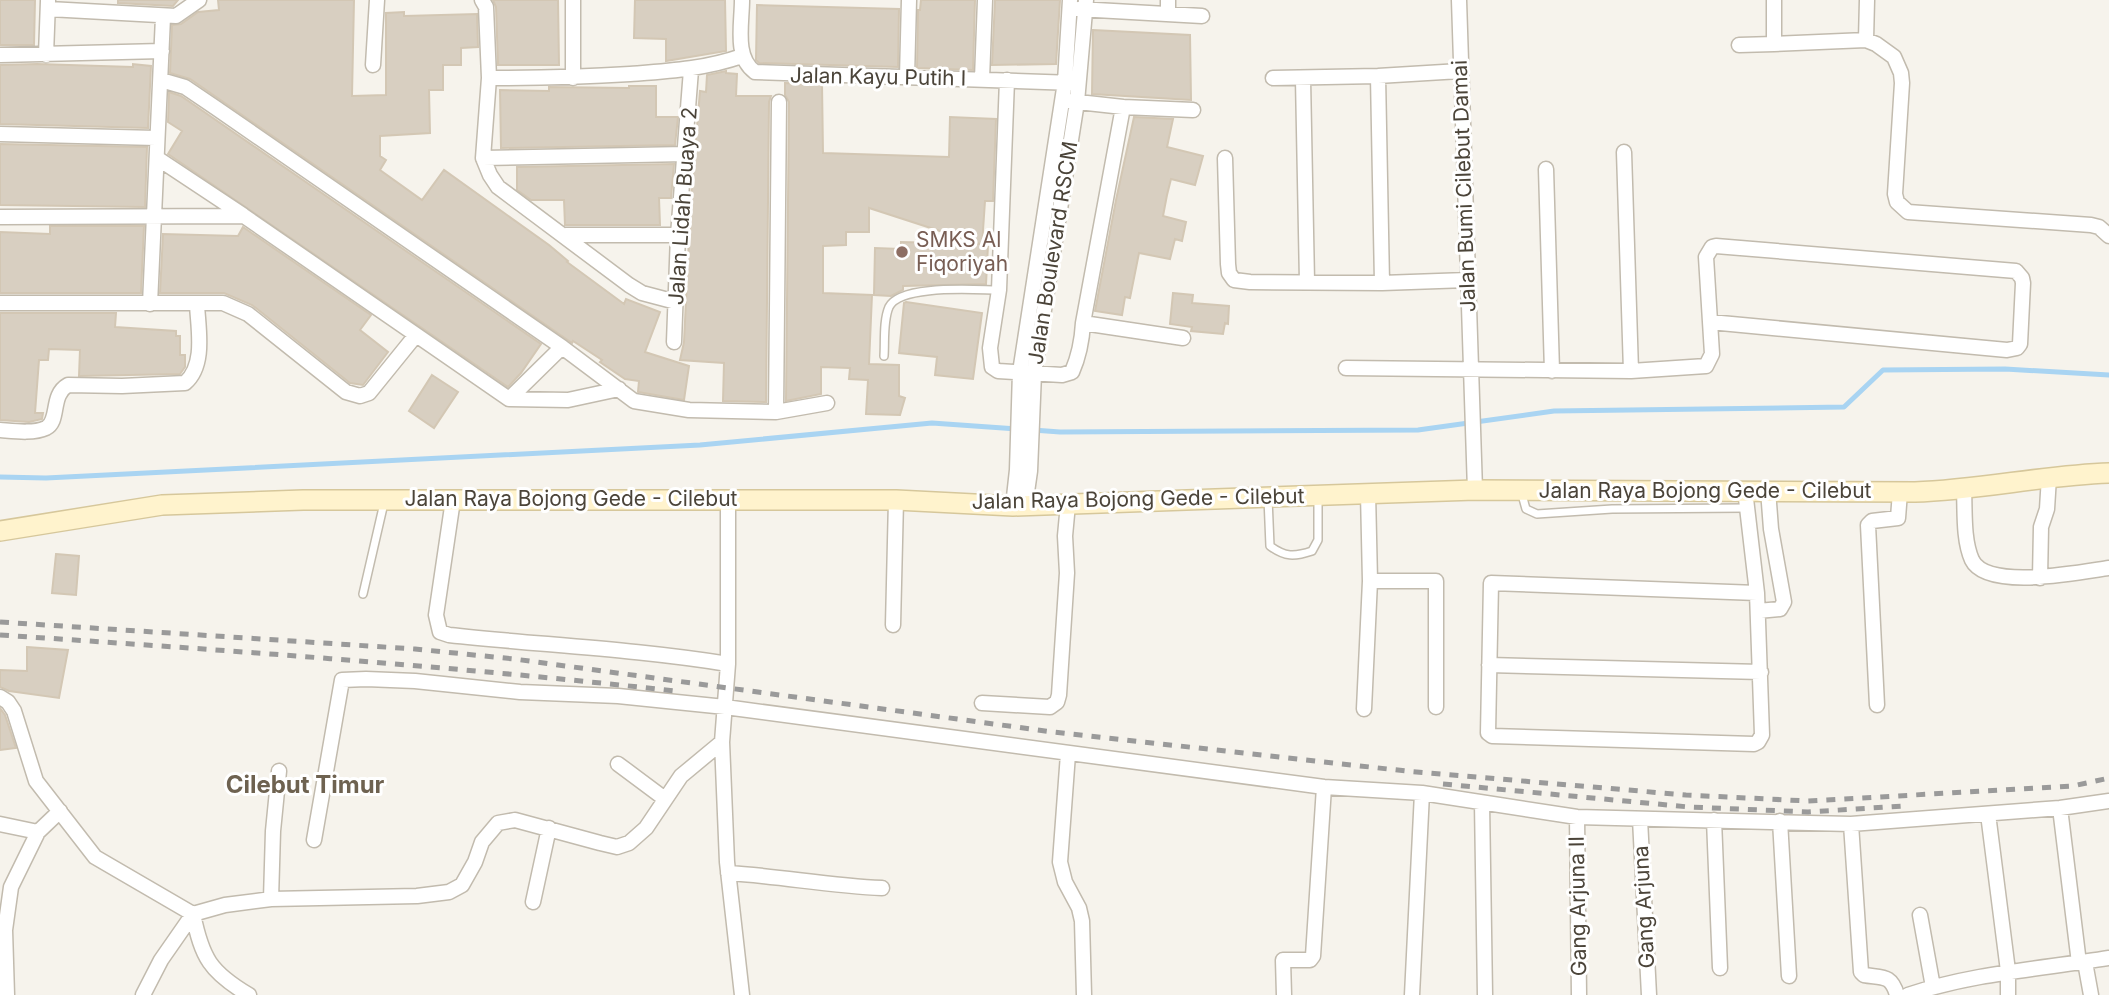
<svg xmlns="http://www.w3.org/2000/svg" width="2109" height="995" font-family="Inter,sans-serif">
	<rect width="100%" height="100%" fill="#f6f3ec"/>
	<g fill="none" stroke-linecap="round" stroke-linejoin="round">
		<path stroke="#a9d4f2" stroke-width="5" d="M1033,430L1060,432L1418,430L1554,411L1844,407L1883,370L2005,369L2109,375
			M0,477L46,478L700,445L932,423L1017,429"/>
	</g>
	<path fill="#d8cfc1" stroke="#d3c7b4" stroke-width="2" d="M0,0H35L34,45H0Z
		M118,0H178L173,6L118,3Z
		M218,0H354L352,96L386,95V13L404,12V16L477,14L478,47L461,48V65H443V90H429L430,133L380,136V156L386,160L380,170L422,200L444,170L549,245L568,261L567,262L624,304L626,299L660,312L645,352L689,366L684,400L638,392L639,381L625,379L600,362L602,360L573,341L572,343L190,79L170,73L172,25L181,24L198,12L219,10Z
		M493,0H558L559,65H498L496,7Z
		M635,0H725L726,51L666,61V39L634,38Z
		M921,0H975L973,70L917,68L918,10H920Z
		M995,0H1060L1056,64L992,65Z
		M757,5L899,9L898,67L759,63L756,60Z
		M1093,30L1190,35L1191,100L1092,94Z
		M37,64L133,67V64L151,66L148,128L0,124V65Z
		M726,71V73L737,74L736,96H771L769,102L766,402L723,401L724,363L680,360L684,342L691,198L700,91L706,92L707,75Z
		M785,83L822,84L823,153L949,157L950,117L996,119L993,201H985L982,245H988L986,284L903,286V290L891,296L874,295L875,248L901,249V242L980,244L869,208V232H846V245L823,246V293L872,295L869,364L899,365V396L905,398L900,415L866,414L868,380L849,379L850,368L821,367V394L786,401L789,102L785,95Z
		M629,86H656V117H678L675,145L501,148L500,90L549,91V87L629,88Z
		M169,92L181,96L541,344L521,373L508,387L168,154L182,131L168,122Z
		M1134,117L1173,119L1167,147L1203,156L1195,185L1171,179L1167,195L1163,216L1186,222L1182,241L1175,239L1170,259L1139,253L1130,298L1125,297L1122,315L1095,311L1116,200Z
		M0,144L147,147L145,207L0,205Z
		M674,164L671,198H659L660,225H565L564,200H531L517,190V167Z
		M50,226H144L141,293H0V232L50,234Z
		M243,227L371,315L360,330L388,352L363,385L350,383L252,305L224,293H160L163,234L238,236Z
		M1173,293L1193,295L1192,303L1229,306L1228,324L1225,323L1223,334L1191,331L1192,327L1170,324Z
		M906,302L982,313L973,379L935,375L937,357L899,353L904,303Z
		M0,313H116L115,327L176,331V336H180V355H185V367L180,374L79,376L80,350L49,349L48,360H39L35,413H43L42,419L29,422L0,420Z
		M432,375L458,392L434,428L409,411Z
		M56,554L79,556L76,595L52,593Z
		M27,647L68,650L59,698L9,691L0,687V670L27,671Z
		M0,708L5,715L16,748L0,750Z"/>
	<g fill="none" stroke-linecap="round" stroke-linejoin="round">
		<defs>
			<path id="lane" d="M884,356C885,341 883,321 889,307C900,284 975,290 998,290
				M1521,491L1526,509L1537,514L1612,509L1746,508
				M1268,498L1270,546C1285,557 1294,557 1312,551L1318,540V497
				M363,594L384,503"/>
			<path id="street" d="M482,0L486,7L489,78L483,158L490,175L498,187L629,285L642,293L676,302
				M573,0V78
				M742,0C742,24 734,57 755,72L1074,83
				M1459,0L1475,490
				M1774,0V44L1866,40L1876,44L1894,57L1901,73L1902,83L1895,194L1897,202L1908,212L2091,225L2099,227L2109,236
				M49,9L176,16L199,0
				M1078,9L1202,16
				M1168,14V0
				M1866,40L1867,0
				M1739,45L1774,44
				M0,55L162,51
				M46,55L48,1
				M373,65L377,0
				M1378,76L1382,283
				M907,77L909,0
				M489,78C536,78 583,77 630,74C669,71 705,69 742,56
				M1273,78L1378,76L1460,71
				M982,79L985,0
				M1303,79L1307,282
				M161,80L185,87L216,108L562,347L634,401L689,410L776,412L779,102
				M1007,80L999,290L990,348L992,367L998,371L1062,375L1072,372C1079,356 1082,341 1083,323L1123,107
				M1069,101L1123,107L1193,110
				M0,134L156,138
				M1624,152L1631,371
				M157,158L243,215
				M483,158L686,154
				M1225,158L1228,264L1229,273L1234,280L1250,282L1382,283L1467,280
				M1546,169L1552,371
				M0,217L244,216L509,399L568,400L619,389
				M566,235H678
				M0,303H223L248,314L346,392L360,396L369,393L416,335
				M150,304L163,17
				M1083,323L1183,338
				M674,342L678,235L691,70
				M1346,368L1631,371L1706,366L1712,354L1706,257L1712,247L1716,246L2016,271L2022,278L2023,283L2020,344L2017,348L2007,350L1710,322
				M509,399L562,347
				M776,412L827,403
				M0,430C13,431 33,434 46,428C60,421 50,395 68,385L122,386L185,383C206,365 198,328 197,304
				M1964,489C1965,511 1963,540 1972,560C1987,591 2081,572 2109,568
				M1745,490L1757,593L1762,735L1758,742L1754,744L1492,736L1488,733L1491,583L1757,593
				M728,498V664L722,742L727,862L742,995
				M453,500L436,615L440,632L449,635C542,645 635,649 728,664
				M1013,506L1017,470L1020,372L1065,82L1070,0
				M1025,506L1030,471L1034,373L1077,102L1086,0
				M2040,578L2041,527L2047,509L2049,477
				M1370,581H1436V707
				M1758,611L1780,609L1784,602L1771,529L1768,490
				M893,625L896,500
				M1489,665L1761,672
				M0,697L8,702L14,711L36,781L95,857L193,914C202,958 210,972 249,995
				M982,703L1050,707L1057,702L1059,695L1067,573L1065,536L1068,504
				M1877,705L1868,525L1872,521L1898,518L1900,492
				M1364,709L1370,581L1368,493
				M1068,754L1060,862L1065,882L1079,908L1082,921L1084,995
				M618,764L665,799
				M1482,803L1485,995
				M2060,808L2079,963
				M1988,814L2008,971V995
				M1577,817L1579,995
				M1640,819L1649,995
				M1714,820L1720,968
				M1780,821L1789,976
				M0,824L38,832L60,811
				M1851,824L1861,972L1864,975C1882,978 1891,974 1897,995
				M314,840L342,680L366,679L415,681L520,692L618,696L725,707L1324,787L1422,793L1577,817L1851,824L2060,808L2109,801
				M728,873C779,876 830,886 882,888
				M271,899L273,831L279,771
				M533,902L549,828
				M1920,915L1933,987
				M2085,962L2091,995
				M7,995L5,930L11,887L38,832
				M143,995L161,960L193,914L225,905L271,899L417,896L449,892L462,885L475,862L482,842L498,823L515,820L600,843L617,847L629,843L646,828L681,776L722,742
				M1284,995L1283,960H1310L1313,956L1324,787
				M1412,995L1422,793
				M1908,995C1973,973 2041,969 2109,958"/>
			<path id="secondary" d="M0,531L162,505L303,500H896L1013,506L1475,490L1915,492C1980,490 2044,475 2109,473"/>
		</defs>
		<use href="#lane" stroke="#c2bbae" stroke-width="10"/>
		<use href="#street" stroke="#c2bbae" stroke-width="17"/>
		<use href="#secondary" stroke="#d6c79b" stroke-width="22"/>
		<use href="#lane" stroke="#fff" stroke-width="7"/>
		<use href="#street" stroke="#fff" stroke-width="14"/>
		<use href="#secondary" stroke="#fff3cd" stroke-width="19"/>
		<path stroke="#9a9a9a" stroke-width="5" stroke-dasharray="9 9" stroke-linecap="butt" d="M0,622L415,649L514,659L1053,732L1406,771L1686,795L1808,801L2073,786L2109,778
			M0,635C225,650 451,666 675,691
			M1443,784L1689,807L1808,812L1903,806"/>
	</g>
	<circle fill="#8d6e63" stroke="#fff" stroke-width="2.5" cx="902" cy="252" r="7"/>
	<g text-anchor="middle" stroke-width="6" stroke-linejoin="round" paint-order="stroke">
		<g font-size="21" fill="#4b4439" stroke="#fff">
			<text transform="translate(878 77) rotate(1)" y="7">Jalan Kayu Putih I</text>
			<text transform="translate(1464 186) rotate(-92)" y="7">Jalan Bumi Cilebut Damai</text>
			<text transform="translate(683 206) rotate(-86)" y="7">Jalan Lidah Buaya 2</text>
			<text transform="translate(1053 253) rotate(-81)" y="7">Jalan Boulevard RSCM</text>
			<text x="1705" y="498">Jalan Raya Bojong Gede - Cilebut</text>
			<text x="571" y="506">Jalan Raya Bojong Gede - Cilebut</text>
			<text transform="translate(1138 499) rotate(-1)" y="7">Jalan Raya Bojong Gede - Cilebut</text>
			<text transform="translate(1578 906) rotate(-91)" y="7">Gang Arjuna II</text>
			<text transform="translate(1644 907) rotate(-93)" y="7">Gang Arjuna</text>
		</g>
		<g font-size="21" fill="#785e54" stroke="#fff" text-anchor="start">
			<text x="916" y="247">SMKS Al<tspan x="916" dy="24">Fiqoriyah</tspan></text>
		</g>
		<g font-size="24" font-weight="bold" fill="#6e6250" stroke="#fff">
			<text x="305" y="793">Cilebut Timur</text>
		</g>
	</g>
</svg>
